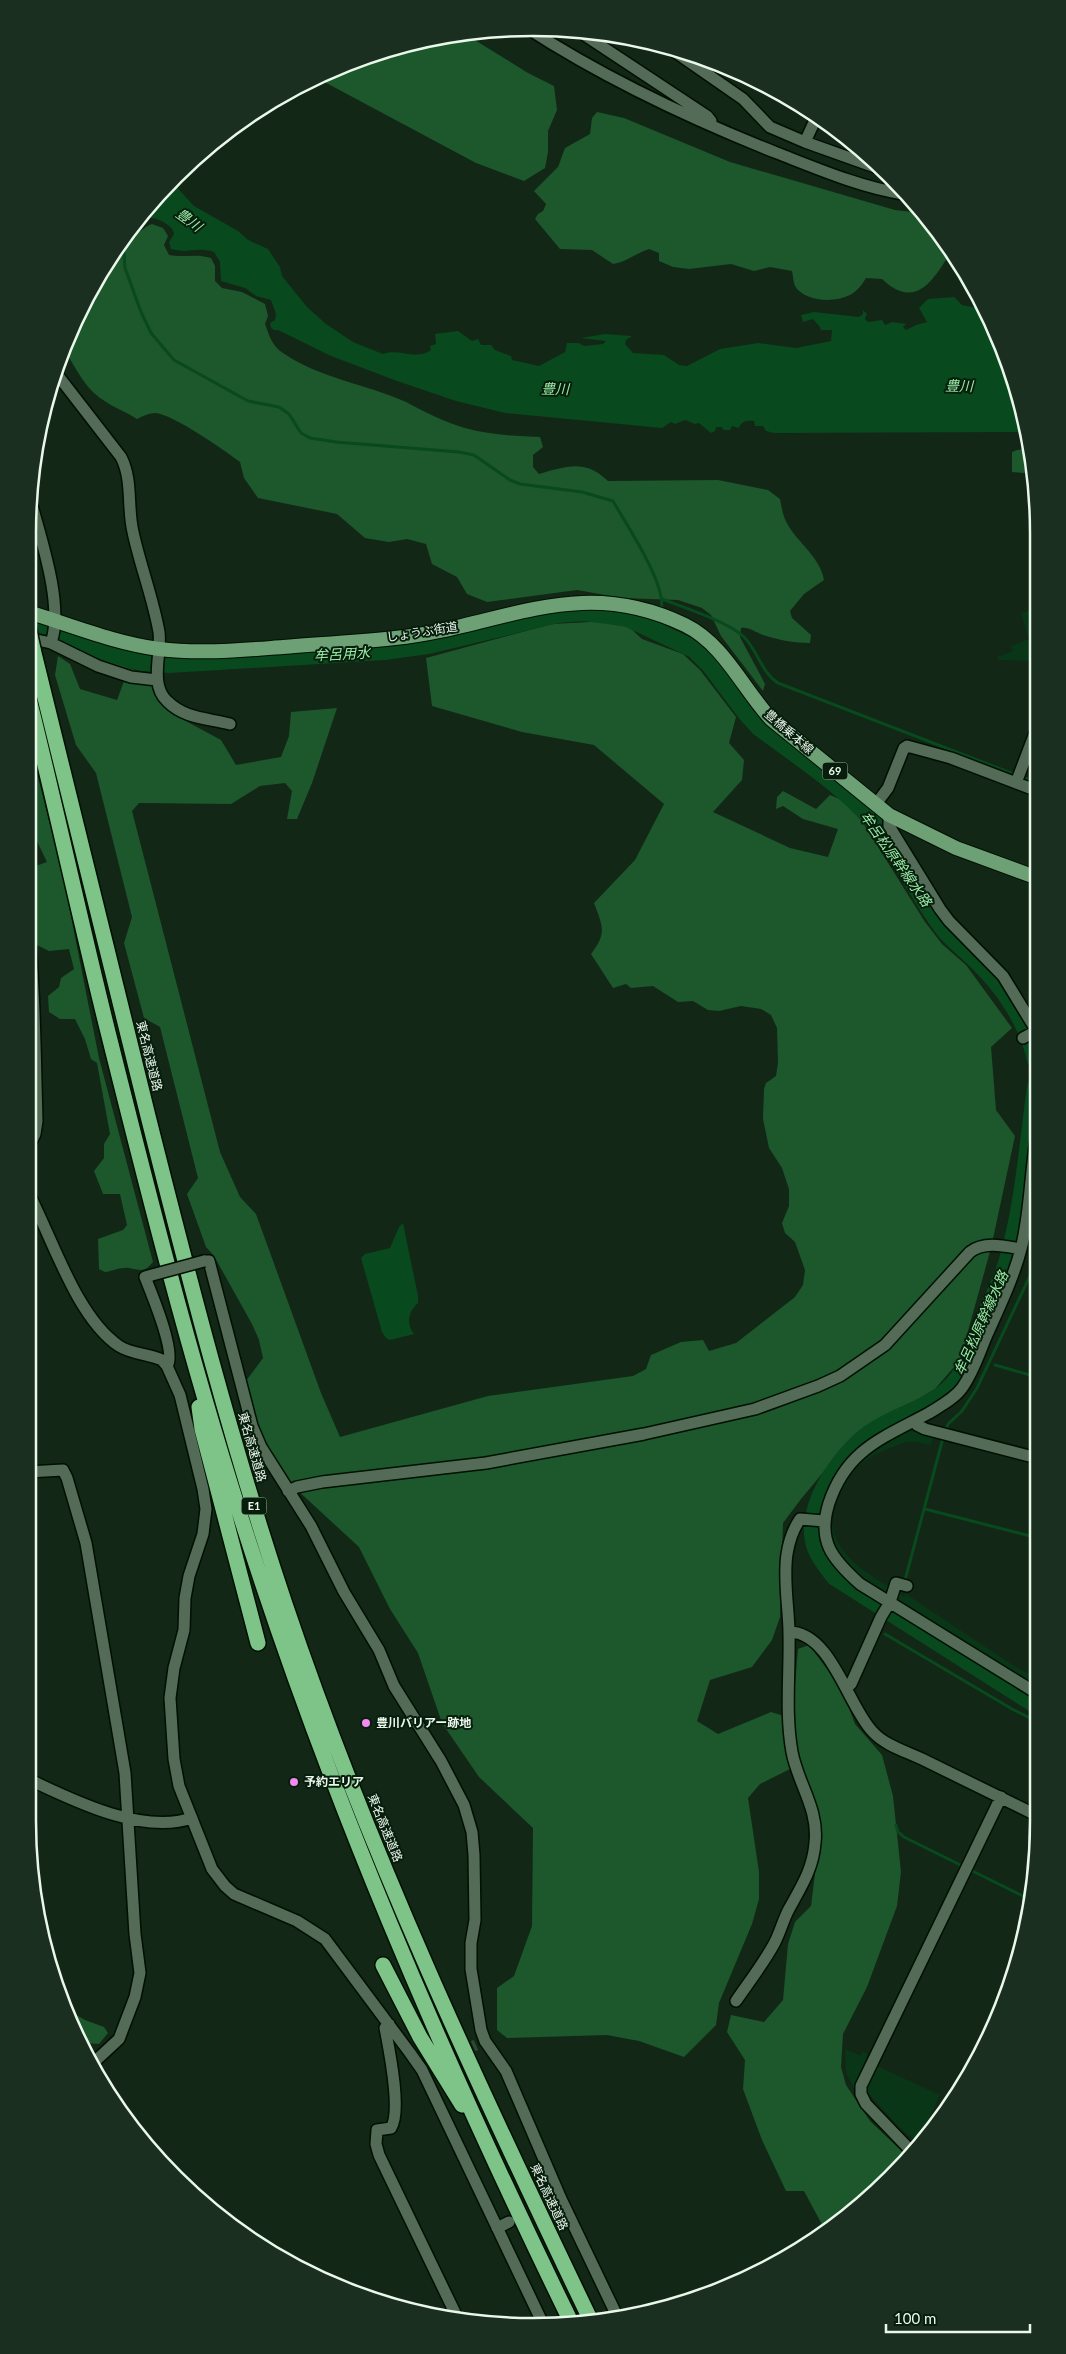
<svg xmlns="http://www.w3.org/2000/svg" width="1066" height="2354" font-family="Lato,'Noto Sans JP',sans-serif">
	<rect width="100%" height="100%" fill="#122716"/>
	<path fill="#093616" d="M1035,609V661L999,660L997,657L1013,651L1011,646L1029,639L1021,613Z
		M911,1431L933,1436L931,1445C924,1444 918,1442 912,1442C906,1441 899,1445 893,1447C865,1457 855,1466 841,1493C835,1505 830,1516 833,1530C840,1556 866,1573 888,1586L890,1591L887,1596L863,1581L836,1553L827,1522L843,1480L869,1450L900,1433Z
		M899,1593L904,1597L906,1594L1014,1666L1038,1678V1689L953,1638L899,1600Z
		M845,2049L861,2056L863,2052L868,2054L866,2058L871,2061L856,2092L846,2073Z
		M877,2066L940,2095L918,2143L899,2127L865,2090Z"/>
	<path fill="#1c582b" d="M465,34L528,73L554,86L557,110L548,131V152L545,168L524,181L476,163L317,78C360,55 417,39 465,34Z
		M597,112L624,118L730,162L895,210L921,213L934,225L952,257L949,255C931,284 914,309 882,279L866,278C862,285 857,291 850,295C834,303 805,302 795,286C793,281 793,275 792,271L770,267L754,271L731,264L689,269L673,267L659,261V253L649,249C636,253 627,262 613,264L592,250L560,249L535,219L538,214L543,211L546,204L534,191L558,167L565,148L590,134L592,118Z
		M152,224L163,228L168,236L164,245L169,255C185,258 195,253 211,258L215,266V281L222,288L242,292L265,304L268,316L265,324C269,335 272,346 283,353C319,378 366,384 406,402C425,412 444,422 465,428C489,435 515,436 540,437L543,447L533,455V467L539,474C567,466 585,459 608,481L718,480L768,490L780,499C782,509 783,517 788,525C799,544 820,557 824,580L804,594L790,611L792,618L811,635L810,643C795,643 778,640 763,635C754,632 750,627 741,628L740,637L765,684L763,691L721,636L711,615L702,608L678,600L622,598L577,590L487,602L467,594L457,577L432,564L426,544L407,539L389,542L365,538L337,514L258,498L244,478L240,462C224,450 173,414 155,413C149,413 143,416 137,419C123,410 107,405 94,393C82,382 73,363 63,348L113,252L127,235L129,237C140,234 143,227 152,224Z
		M1029,449L1034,474L1012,472V452L1017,450Z
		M609,621L626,624L642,639L683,654L700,670L736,717L729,743L744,760L742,780L713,812L790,848L828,857L838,829L803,819L783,806L776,809L777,797L783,791L816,809L830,795L842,800L858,815L925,922L942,944L966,965L1012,1028L991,1047L996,1110L1015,1136L991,1248L960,1360L935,1389L850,1440L801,1499L783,1523L780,1617L772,1640L752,1667L710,1680L697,1721L718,1734L771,1712L784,1716L790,1769L760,1784L748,1798L759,1872V1899L752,1924L719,2003L716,2025L684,2057L639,2041L607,2035L507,2038L497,2030V1988L514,1976L532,1926L533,1828L479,1777L442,1723L418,1653L390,1609L359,1547L282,1476L261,1439L243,1385L263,1358L259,1340L252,1324L214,1256L206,1247L187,1194L198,1178L160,1027L144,1018L124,943L132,917L96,773L76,745L55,675L58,656L70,664L80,689L117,700L126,676L95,661L88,653L151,676L156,696L171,713L221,740L236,765L281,757L289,736L291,712L337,708L312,783L297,819H287L292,791L285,783L260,786L231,804L139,803L132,811L220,1152L240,1197L256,1214L321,1393L340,1437L488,1396L633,1376L646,1369L651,1355L681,1342L703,1340L709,1351L736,1343L795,1297L803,1285L805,1270L795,1242L785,1233L782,1223L789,1206V1189L782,1168L769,1148L763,1119L764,1089L766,1083L776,1076L778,1063L777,1028L771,1015L761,1009L741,1006L719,1011L708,1010L693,1001L678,1002L653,986L631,988L626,984L613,988L591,954C607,933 603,927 594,903L635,860L664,804L594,745L522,732L432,706L426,658L552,624Z
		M28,738L63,876L99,1058L153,1262C144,1273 141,1270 129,1268C122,1267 112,1271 105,1272L99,1269L98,1239L123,1230L127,1225L120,1194H103L94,1171L104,1158V1144L110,1134L97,1063L91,1059L85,1039L75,1019H60L49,1012L48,996L59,987L61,978L74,969L69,949L49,951L37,945L35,899L30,868L47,862L28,823Z
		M809,1645L842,1689L855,1724L882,1755L893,1796L901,1872L897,1906L867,1987L843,2034L841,2067L846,2085L870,2121L909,2158L841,2222L826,2232L804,2191H786L762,2140L743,2089L745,2060L727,2032L731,2015L764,2022L783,2000L788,1944L795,1922L811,1906L820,1833L811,1791L798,1758L792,1720L798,1649Z
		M66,2009L85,2020L104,2027L108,2033L99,2044L85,2043L77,2035Z"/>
	<path fill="#08491d" d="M171,181L194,206L238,231L248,240L268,249L280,267L282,276L307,307L326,324L353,342L383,354C400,348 415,361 431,350L430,346L436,344L435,334L458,331L472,341L478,339L481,345H491L495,350L511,356L512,360L539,366L565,352L567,343H579L584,346L603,344L606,341L581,338L605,334L632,336L626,340L625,344L633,353L664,355L679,365L687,366L720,349L758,343L796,348L831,341L832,330H821L820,327L813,319L803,322L801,315L814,312L859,317L863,314V310L867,314L865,319L868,322L882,320L885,325L892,322L906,324L903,327L906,330L916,325L927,322L919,308L928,299L954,297L962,305L982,309L1000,339L1025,432L774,433L766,431L763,426H755L754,421C748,420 741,421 739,428L732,426L730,430H724L721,427H716L715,431L711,433L699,423L695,424L685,420L675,424L671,422L662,428L505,413L456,401L397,381L331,356L278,330H274L271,328L270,323L275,320L276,314L271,300L256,296L245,288L221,281L220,262L214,252C196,246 188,254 171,249L169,242L174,234C174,226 157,217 149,218C143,218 137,226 133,231L132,229Z
		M403,1223L418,1296V1303C408,1312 406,1324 414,1334L390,1340L386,1338L382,1332L361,1258L365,1254L390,1248L399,1227Z"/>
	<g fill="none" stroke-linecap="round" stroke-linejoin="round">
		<path stroke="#08491d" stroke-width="3" d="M123,240L125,268L141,312L151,333L174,360L248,401L279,407L289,414L301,433L310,438L336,442L459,452L474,455L510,480L520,484L582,492L613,501C626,524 668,586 661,611
			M662,599C683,607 729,622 744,637C758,651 761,672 778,683L1016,775
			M655,631L658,619
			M1022,777L1035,782
			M995,1365L1037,1377
			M945,1432L948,1424L962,1411L977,1388L1037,1261
			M925,1509L1038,1538
			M904,1584L943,1438
			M885,1634L1012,1709L1038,1722
			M896,1825L898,1832L904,1837L1031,1900"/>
		<path stroke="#08491d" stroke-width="18" d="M28,629L142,662L169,664L384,651L428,645L558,614L582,612L609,615L628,618L694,649L711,666L747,714L759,727C796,755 837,781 868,815C899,849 916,893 944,929C953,940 966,950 976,960C1004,987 1028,1022 1036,1060
			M1036,1087C1028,1144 1024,1204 1008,1260C1003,1278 994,1295 987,1313C980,1331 974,1351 964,1369C945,1407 901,1411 869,1434C839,1456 802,1510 816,1548C820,1559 828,1568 835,1577L1038,1706"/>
		<path stroke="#324636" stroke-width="11" stroke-dasharray="11 5.5" stroke-linecap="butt" d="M443,2060L476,2045
			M515,2219L549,2204"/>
		<defs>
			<path id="minor" d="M527,28C606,79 691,119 777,153C818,169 860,187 903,194
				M580,32L707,116L711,121V125
				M671,49L743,99L770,127L805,142L875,167
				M805,142L816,118
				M56,373L121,457C133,480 127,507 133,532C140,565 153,598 159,632C162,654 149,684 167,701C185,719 207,718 230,724
				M28,638L51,643C64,606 41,539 31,502
				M51,643L98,666L131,677L157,680
				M1016,783L1035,733
				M876,804L888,788L904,748L907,746L951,758L1035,790
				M889,815V826L940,909L949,921L1003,976L1036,1030
				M1023,1038L1036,1031
				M1036,1140C1030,1176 1030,1214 1021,1249C1013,1279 999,1308 986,1337C979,1354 973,1373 962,1388C954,1399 940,1406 929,1413C883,1438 847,1449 829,1503C817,1541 832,1559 860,1584L1038,1694
				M28,1148L35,1134L37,1121C35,1055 35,989 28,923
				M28,1192C52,1237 76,1317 119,1346C131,1354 149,1354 162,1360L167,1366L180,1395L203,1489L206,1509L203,1534L189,1576L185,1598L184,1630L174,1668L170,1698L174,1759L179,1786L212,1869L225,1886L234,1894L297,1921L325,1939L410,2053L422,2070L544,2326
				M204,1261H209L252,1426L261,1447L311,1526L344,1592L379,1650L394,1686L441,1761L464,1805L472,1832L474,1855L475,1920L471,1943V1969L481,2030L485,2041L506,2071L561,2199L618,2318
				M152,1275L145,1277C151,1292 177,1354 167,1366
				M915,1421L917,1425L925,1429L1037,1458
				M28,1472L63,1470L67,1478L86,1543L125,1773L135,1934L140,1973L135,1997L119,2039L91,2065
				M288,1491L297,1487L322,1482L486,1463L644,1434L755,1409L818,1386L840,1376L885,1345L970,1252C984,1241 1004,1246 1021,1249
				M789,1632C831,1632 848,1706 872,1731C884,1745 905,1751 922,1759C961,1778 1000,1797 1038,1816
				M846,1688L851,1684L881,1617L890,1602L896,1583L907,1586
				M28,1779C72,1800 142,1835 192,1818
				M736,2001C749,1982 763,1964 774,1944C780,1933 783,1920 789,1909C801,1887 813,1869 815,1843C819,1809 798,1784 792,1752C785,1713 790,1673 789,1634C789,1608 783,1581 787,1554C789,1541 792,1531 800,1519L824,1521
				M389,2024L385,2028C389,2049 402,2111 391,2128L377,2130L376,2144L379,2155L458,2319
				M914,2154L866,2104L861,2094V2086L1001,1797
				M497,2228L509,2222"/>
			<path id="primary" d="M28,612C71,625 114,643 159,649C200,654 242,650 283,647C321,644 358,642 395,638C502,627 577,573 685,625C724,644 743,689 771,719L889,815L956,848L1035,877"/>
			<path id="motorway" d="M33,649C71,805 110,960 148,1116C189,1279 231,1443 285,1604C368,1851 479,2088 592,2323
				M28,695C56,807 80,920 108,1032C148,1192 188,1351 238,1508C326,1789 443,2060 572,2324
				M199,1407L202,1429L258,1643
				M383,1965L420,2037L462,2105"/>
		</defs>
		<use href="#minor" stroke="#001002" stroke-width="14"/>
		<use href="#primary" stroke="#001002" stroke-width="16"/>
		<use href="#motorway" stroke="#001002" stroke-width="18"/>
		<use href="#minor" stroke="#536b57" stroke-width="11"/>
		<use href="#primary" stroke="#6da075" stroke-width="14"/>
		<use href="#motorway" stroke="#7ec489" stroke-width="15"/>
		<defs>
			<path id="minor-bridge" d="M152,1275L204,1261"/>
			<path id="motorway-bridge" d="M28,626L33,649"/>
		</defs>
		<use href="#minor-bridge" stroke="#001002" stroke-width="14" stroke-linecap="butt"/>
		<use href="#motorway-bridge" stroke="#001002" stroke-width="18" stroke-linecap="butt"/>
		<use href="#minor-bridge" stroke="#536b57" stroke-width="11"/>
		<use href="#motorway-bridge" stroke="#7ec489" stroke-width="15"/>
	</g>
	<g fill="#f489f0" stroke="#081e0d" stroke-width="2">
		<circle cx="366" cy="1723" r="5"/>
		<circle cx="294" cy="1782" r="5"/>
	</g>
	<g text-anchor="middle" stroke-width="4" stroke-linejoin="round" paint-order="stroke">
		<g fill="#081e0d" stroke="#a6b7a8" stroke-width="1">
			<rect x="822.5" y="762.5" width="25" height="17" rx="4"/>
			<rect x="241.5" y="1497.5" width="25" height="17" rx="4"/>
		</g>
		<g font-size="11" font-weight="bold" fill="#eaf8eb">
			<text x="835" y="775">69</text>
			<text x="254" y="1510">E1</text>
		</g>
		<g font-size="12" fill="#eaf8eb" stroke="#081e0d">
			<text transform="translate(422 632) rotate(-9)" y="4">しょうぶ街道</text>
			<text transform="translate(789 732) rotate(41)" y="4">豊橋乗本線</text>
			<text transform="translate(149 1056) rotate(76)" y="4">東名高速道路</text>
			<text transform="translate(252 1447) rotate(74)" y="4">東名高速道路</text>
			<text transform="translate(385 1828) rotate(68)" y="4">東名高速道路</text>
			<text transform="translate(549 2197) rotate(65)" y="4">東名高速道路</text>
		</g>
		<g font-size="12" font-weight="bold" fill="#eaf8eb" stroke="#081e0d" text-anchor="start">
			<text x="376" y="1727">豊川バリアー跡地</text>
			<text x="304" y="1786">予約エリア</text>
		</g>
		<g font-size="14" font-style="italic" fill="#98eba6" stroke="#081e0d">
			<text transform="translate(189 220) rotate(36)" y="5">豊川</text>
			<text transform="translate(959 386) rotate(1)" y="5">豊川</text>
			<text transform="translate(555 389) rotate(1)" y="5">豊川</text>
			<text transform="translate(342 654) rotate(-3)" y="5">牟呂用水</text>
			<text transform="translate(896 859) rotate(55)" y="5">牟呂松原幹線水路</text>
			<text transform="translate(981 1323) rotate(-66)" y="5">牟呂松原幹線水路</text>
		</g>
	</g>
	<path d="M0 0H1066V2354H0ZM533 36H533A497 497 0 0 1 1030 533V1821A497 497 0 0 1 533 2318H533A497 497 0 0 1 36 1821V533A497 497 0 0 1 533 36Z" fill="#1a2f1f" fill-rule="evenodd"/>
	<path fill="none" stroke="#eaf8eb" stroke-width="2.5" d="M533 36H533A497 497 0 0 1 1030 533V1821A497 497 0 0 1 533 2318H533A497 497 0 0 1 36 1821V533A497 497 0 0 1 533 36Z"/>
	<path d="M886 2324v8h144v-8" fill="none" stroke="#eaf8eb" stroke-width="2.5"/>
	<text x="894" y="2324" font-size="15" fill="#eaf8eb" stroke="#081e0d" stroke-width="4" paint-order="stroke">100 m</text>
</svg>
